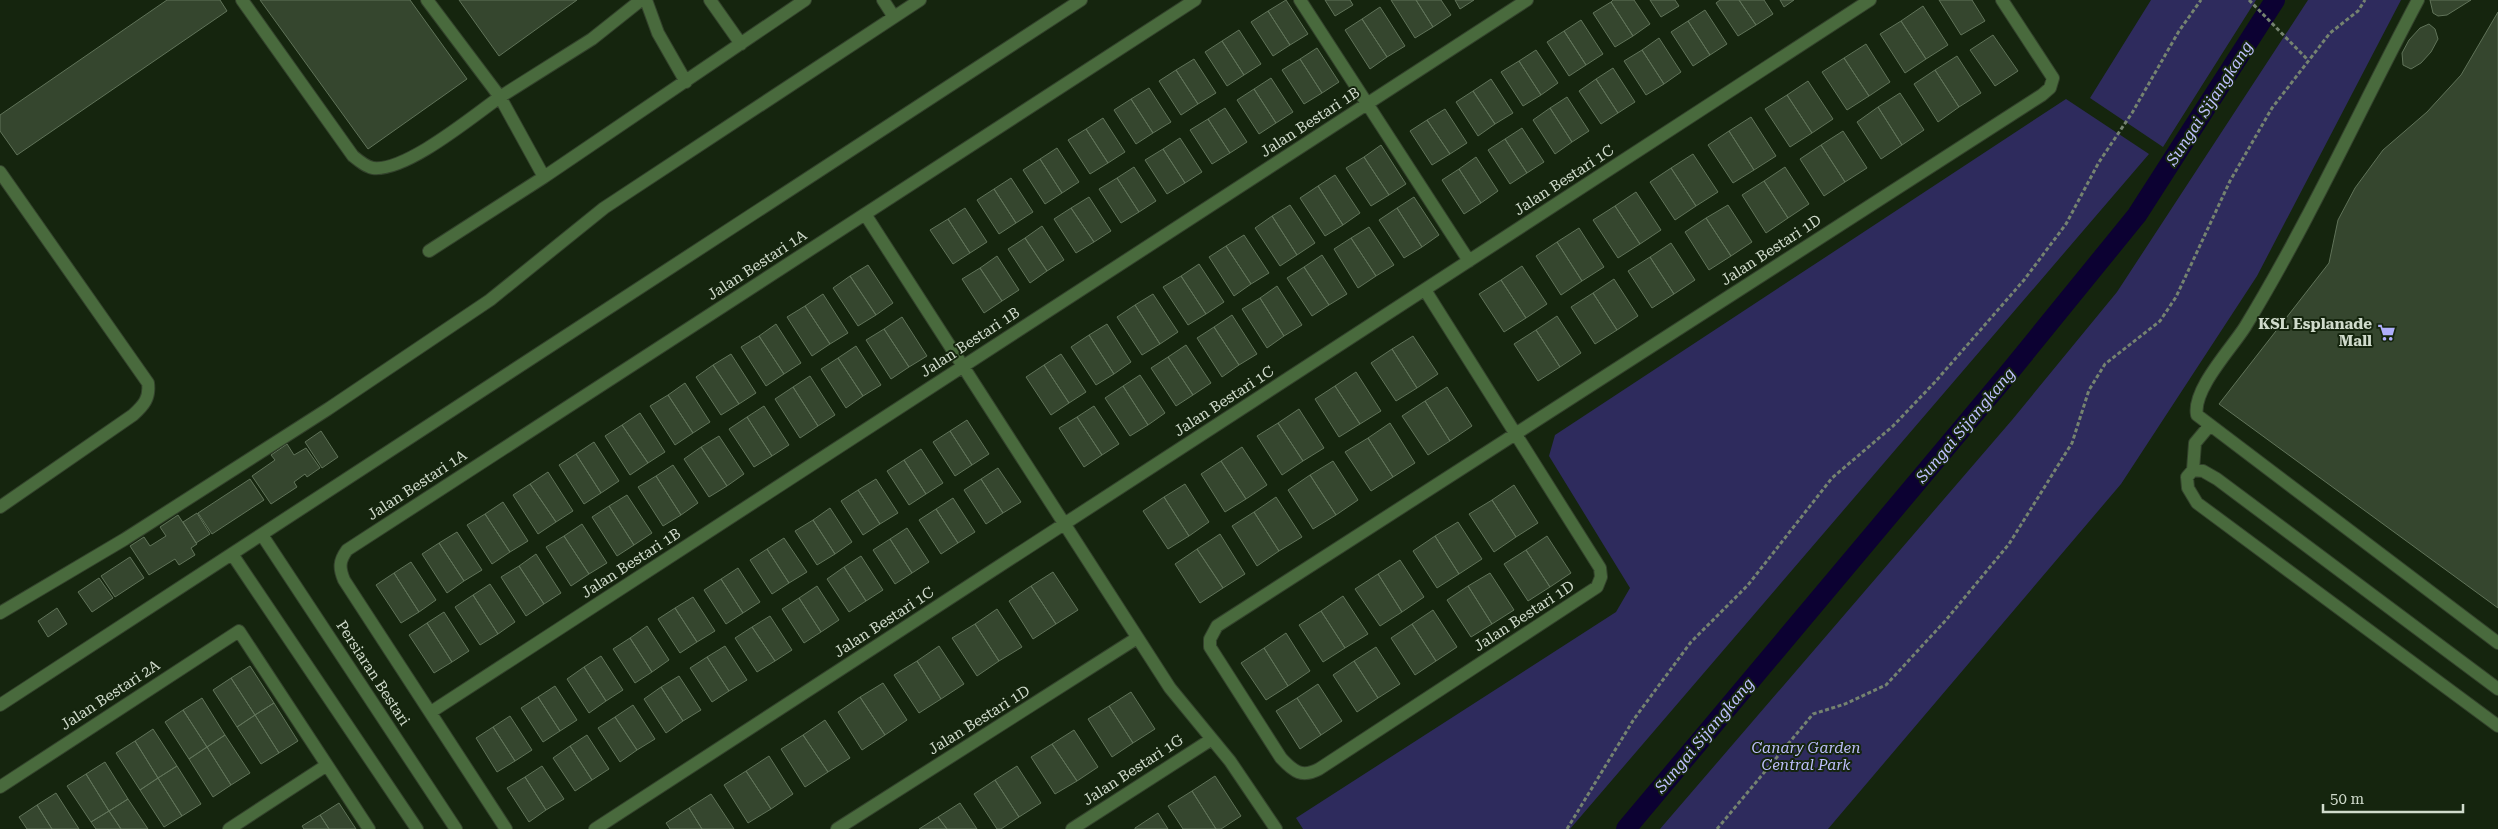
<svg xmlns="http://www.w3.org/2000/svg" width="2498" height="829" font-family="'Roboto Serif',serif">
	<rect width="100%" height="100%" fill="#15250e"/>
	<path fill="#2e2b5d" d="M2151,0H2256L2163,147L2090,98Z
		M2308,0H2401L2257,276L2121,484L1828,829H1660L2012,420L2117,292Z
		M2066,99L2149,154L1570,829H1303L1296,818L1616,612L1630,588L1549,456L1555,435Z"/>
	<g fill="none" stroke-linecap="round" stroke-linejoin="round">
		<path stroke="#0c0132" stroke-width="20" d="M1626,829L2007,375L2137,215L2275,0"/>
	</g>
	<path fill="#35462e" stroke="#607359" d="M167,0H220L227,11L17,155L0,131V115Z
		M260,0H410L467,79L368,149Z
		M459,0H577L499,56Z
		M1286,0L1308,34L1290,45L1268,11Z
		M1325,0H1350L1353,5L1335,16Z
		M1391,0H1416L1433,27L1415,38Z
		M1416,0H1441L1451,15L1433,27Z
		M1455,0H1474L1460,9Z
		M1613,0H1634L1650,24L1633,36L1611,2Z
		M1650,0H1675L1679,6L1661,17Z
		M1720,0H1739L1756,25L1738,36L1716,3Z
		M1739,0H1764L1773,14L1756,25Z
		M1780,0H1794L1784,7Z
		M1939,0H1972L1985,21L1961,35Z
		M2430,0H2471L2447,15L2438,16L2433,13Z
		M1611,2L1633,36L1615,47L1593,13Z
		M1923,6L1948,45L1926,59L1901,21Z
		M1380,7L1405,46L1387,57L1362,19Z
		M1705,10L1727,44L1710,55L1688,21Z
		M1268,11L1290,45L1273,56L1251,22Z
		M2498,12V608L2219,404L2329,263L2338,220L2355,188L2383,150L2427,112L2461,75Z
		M1362,19L1387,57L1370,69L1345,30Z
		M1581,20L1603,54L1586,65L1564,31Z
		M1688,21L1710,55L1693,66L1671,32Z
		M1901,21L1926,59L1905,73L1880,34Z
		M2429,24L2435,29L2438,39L2431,52L2421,63L2411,69L2403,65L2402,53L2409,40L2420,28Z
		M1239,30L1261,64L1244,75L1222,41Z
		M1564,31L1586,65L1569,76L1547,42Z
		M1993,35L2018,71L1995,86L1970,50Z
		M1659,38L1681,72L1664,84L1642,50Z
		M1222,41L1244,75L1227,86L1205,52Z
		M1866,44L1890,82L1869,96L1844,58Z
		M1317,48L1339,82L1322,93L1300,59Z
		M1536,50L1558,83L1541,95L1519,61Z
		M1642,50L1664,84L1646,95L1624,61Z
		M1957,56L1981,93L1959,107L1935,70Z
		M1844,58L1869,96L1847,110L1822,72Z
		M1194,59L1216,93L1198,104L1176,70Z
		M1300,59L1322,93L1304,104L1282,70Z
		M1519,61L1541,95L1523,106L1501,72Z
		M1613,68L1635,102L1618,113L1596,79Z
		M1176,70L1198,104L1181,115L1159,81Z
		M1935,70L1959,107L1938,122L1914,84Z
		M1271,78L1293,112L1276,123L1254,89Z
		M1491,79L1513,113L1495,124L1473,91Z
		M1596,79L1618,113L1601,124L1579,91Z
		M1808,81L1833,119L1812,133L1787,95Z
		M1149,88L1171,122L1153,133L1131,99Z
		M1254,89L1276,123L1259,134L1237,100Z
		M1473,91L1495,124L1478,136L1456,102Z
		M1900,93L1924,130L1902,145L1878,107Z
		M1787,95L1812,133L1790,147L1765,109Z
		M1567,97L1589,131L1572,142L1550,108Z
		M1131,99L1153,133L1136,144L1114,110Z
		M1878,107L1902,145L1881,159L1857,122Z
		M1225,108L1247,142L1230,153L1208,119Z
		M1550,108L1572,142L1555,154L1533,120Z
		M1445,109L1467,143L1450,154L1427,120Z
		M1751,117L1776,156L1754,170L1729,131Z
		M1103,118L1125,152L1108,163L1086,129Z
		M1208,119L1230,153L1212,164L1190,130Z
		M1427,120L1450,154L1432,165L1410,131Z
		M1522,128L1544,162L1527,173L1505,139Z
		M1086,129L1108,163L1090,174L1068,140Z
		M1729,131L1754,170L1733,183L1708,145Z
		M1843,131L1867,168L1845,182L1821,145Z
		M1180,138L1202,172L1185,183L1163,149Z
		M1505,139L1527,173L1510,184L1488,150Z
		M1381,145L1406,184L1389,195L1364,157Z
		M1821,145L1845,182L1824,196L1800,159Z
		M1057,148L1079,182L1062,193L1040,159Z
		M1163,149L1185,183L1167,194L1145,160Z
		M1693,154L1718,192L1696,206L1671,168Z
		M1364,157L1389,195L1371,206L1346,168Z
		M1476,157L1498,191L1481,203L1459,169Z
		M1040,159L1062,193L1045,204L1023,170Z
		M1134,167L1156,201L1139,212L1117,178Z
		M1785,167L1809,204L1788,218L1764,181Z
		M1671,168L1696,206L1675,220L1650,182Z
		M1459,169L1481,203L1464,214L1442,180Z
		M1335,175L1360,213L1343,225L1318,186Z
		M1011,178L1033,212L1016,223L994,189Z
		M1117,178L1139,212L1121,223L1099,189Z
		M1764,181L1788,218L1766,233L1742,195Z
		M1318,186L1343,225L1325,236L1300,198Z
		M994,189L1016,223L999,234L977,200Z
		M1636,192L1661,230L1640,244L1615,206Z
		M1089,197L1111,231L1094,242L1071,208Z
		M1414,197L1439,235L1422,247L1397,208Z
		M1290,205L1315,243L1297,255L1272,216Z
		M1728,205L1752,242L1731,256L1706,218Z
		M1615,206L1640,244L1618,258L1593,220Z
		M965,208L987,242L970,253L948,219Z
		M1071,208L1094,242L1076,253L1054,219Z
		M1397,208L1422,247L1404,258L1379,220Z
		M1272,216L1297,255L1280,266L1255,228Z
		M1706,218L1731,256L1709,270L1685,232Z
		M948,219L970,253L953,264L930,230Z
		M1042,226L1064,260L1047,271L1025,238Z
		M1369,227L1394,265L1376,276L1351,238Z
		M1579,228L1604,267L1582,281L1557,242Z
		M1244,235L1269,273L1251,284L1226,246Z
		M1025,238L1047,271L1030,283L1008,249Z
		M1351,238L1376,276L1358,288L1334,249Z
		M1557,242L1582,281L1561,295L1536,256Z
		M1671,243L1695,280L1674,294L1650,257Z
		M1226,246L1251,284L1234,296L1209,257Z
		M1322,255L1347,294L1329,305L1304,267Z
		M997,256L1019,290L1002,301L980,268Z
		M1650,257L1674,294L1652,308L1628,271Z
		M1199,264L1224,302L1206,314L1181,276Z
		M868,265L893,303L876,315L850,276Z
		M1522,266L1547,304L1526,318L1501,280Z
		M1304,267L1329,305L1312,316L1287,278Z
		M980,268L1002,301L984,313L962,279Z
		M850,276L876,315L858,326L833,288Z
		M1181,276L1206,314L1188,325L1163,287Z
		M1614,279L1638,316L1617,330L1593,293Z
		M1501,280L1526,318L1504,332L1479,294Z
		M1277,286L1302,325L1284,336L1260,298Z
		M1593,293L1617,330L1595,344L1571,307Z
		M823,294L848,333L830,344L805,306Z
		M1153,294L1178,332L1160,344L1135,305Z
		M1260,298L1284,336L1267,348L1242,309Z
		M1135,305L1160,344L1142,355L1117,317Z
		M805,306L830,344L812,356L787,317Z
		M1232,315L1257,354L1239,365L1214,327Z
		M1557,316L1581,353L1560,367L1536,330Z
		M902,317L927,356L909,367L884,329Z
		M776,324L801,363L784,374L759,336Z
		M1107,324L1131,362L1114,374L1089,335Z
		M1214,327L1239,365L1222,377L1197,338Z
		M884,329L909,367L891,379L866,340Z
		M1536,330L1560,367L1538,381L1514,344Z
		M1089,335L1114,374L1096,385L1071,347Z
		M759,336L784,374L766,386L741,347Z
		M1413,336L1438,374L1417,388L1392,349Z
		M1186,345L1211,383L1193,395L1168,357Z
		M856,346L881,385L863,396L838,358Z
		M1392,349L1417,388L1396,401L1371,363Z
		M731,354L756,393L739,404L713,365Z
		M1061,354L1086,392L1069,403L1044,365Z
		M1168,357L1193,395L1176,406L1151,368Z
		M838,358L863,396L846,408L821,369Z
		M713,365L739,404L721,415L696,377Z
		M1044,365L1069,403L1051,415L1026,377Z
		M1356,372L1381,411L1360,424L1335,386Z
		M1140,375L1165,413L1148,425L1123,386Z
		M810,376L835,415L818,426L793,387Z
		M685,383L710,422L693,433L668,395Z
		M1123,386L1148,425L1130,436L1105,398Z
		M1335,386L1360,424L1339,437L1315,399Z
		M793,387L818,426L800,438L775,399Z
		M1447,387L1472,426L1450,441L1425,401Z
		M668,395L693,433L675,445L650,406Z
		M1425,401L1450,441L1428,455L1402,416Z
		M764,406L789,445L772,456L747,417Z
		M1094,406L1119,444L1102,455L1077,417Z
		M1299,409L1324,448L1303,461L1278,423Z
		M640,413L665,452L648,463L622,425Z
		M747,417L772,456L754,467L729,429Z
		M1077,417L1102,455L1084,467L1059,428Z
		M967,420L989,454L972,465L950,431Z
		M1278,423L1303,461L1282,475L1257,436Z
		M1390,423L1415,463L1393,477L1368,438Z
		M622,425L648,463L630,475L605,436Z
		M321,431L338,457L322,468L305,442Z
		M950,431L972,465L955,476L933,442Z
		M719,436L744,474L727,486L701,447Z
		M1368,438L1393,477L1371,491L1345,452Z
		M594,442L619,481L601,493L576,454Z
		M287,444L294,455L306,448L320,468L307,477L305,474L294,482L297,487L271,504L252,476L275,460L271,455Z
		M701,447L727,486L709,497L684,459Z
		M1242,447L1267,485L1246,499L1221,461Z
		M921,449L943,483L926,494L904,460Z
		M576,454L601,493L584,504L559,465Z
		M904,460L926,494L909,505L887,471Z
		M1221,461L1246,499L1225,512L1201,474Z
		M1333,461L1358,500L1336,515L1310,475Z
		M673,465L698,503L681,515L656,476Z
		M998,468L1021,502L1003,513L981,479Z
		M548,472L573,511L556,522L530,484Z
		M1310,475L1336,515L1313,529L1288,490Z
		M656,476L681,515L663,526L638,487Z
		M250,479L264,500L212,534L198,513Z
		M876,479L898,513L880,524L858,490Z
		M981,479L1003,513L986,524L964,490Z
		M530,484L556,522L538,534L513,495Z
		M1185,484L1209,522L1189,536L1164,497Z
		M1514,485L1538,523L1516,537L1492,500Z
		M858,490L880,524L863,535L841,501Z
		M627,495L652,533L634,545L609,506Z
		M1164,497L1189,536L1168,549L1143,511Z
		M1276,497L1302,537L1279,551L1254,512Z
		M953,498L975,532L958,543L936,509Z
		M1492,500L1516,537L1494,552L1469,514Z
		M503,502L528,541L510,552L485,514Z
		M609,506L634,545L617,556L592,517Z
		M830,508L852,542L835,554L813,520Z
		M936,509L958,543L941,554L919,520Z
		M1254,512L1279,551L1257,566L1232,526Z
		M197,513L210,534L196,543L183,522Z
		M485,514L510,552L492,564L467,525Z
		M178,515L197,544L191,548L195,555L179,565L175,559L149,575L130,546L144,537L150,546L166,536L160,527Z
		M813,520L835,554L817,565L795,531Z
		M1458,522L1482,559L1459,574L1435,536Z
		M582,524L607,563L589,574L564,536Z
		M907,528L929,562L912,573L890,539Z
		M457,532L482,570L464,581L439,543Z
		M1220,534L1245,574L1223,588L1197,549Z
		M564,536L589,574L571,586L546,547Z
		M1435,536L1459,574L1437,588L1413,551Z
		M1547,536L1571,573L1550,587L1526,550Z
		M784,538L807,572L789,583L767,549Z
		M890,539L912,573L895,584L873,550Z
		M439,543L464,581L447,593L422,554Z
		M767,549L789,583L772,594L750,560Z
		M1197,549L1223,588L1200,603L1175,564Z
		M1526,550L1550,587L1528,601L1504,564Z
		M536,554L561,593L544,604L519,566Z
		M861,556L883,590L866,601L844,567Z
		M130,557L144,578L115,597L101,576Z
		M1400,560L1424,597L1402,612L1378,574Z
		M411,562L436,600L419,612L394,573Z
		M519,566L544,604L526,616L501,577Z
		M844,567L866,601L849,612L827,579Z
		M738,568L760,602L743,613L721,579Z
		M1053,572L1078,610L1056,624L1031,586Z
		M394,573L419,612L401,623L376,585Z
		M1490,573L1514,610L1492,624L1468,586Z
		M1378,574L1402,612L1380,626L1355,589Z
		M99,578L113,598L92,612L78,592Z
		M721,579L743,613L726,624L704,590Z
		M490,584L515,622L498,634L473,595Z
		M817,586L839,620L821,632L799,598Z
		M1031,586L1056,624L1033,639L1009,601Z
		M1468,586L1492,624L1471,637L1447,600Z
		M473,595L498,634L480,645L455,607Z
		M1343,596L1368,634L1345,648L1321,611Z
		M693,597L715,631L697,642L675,608Z
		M799,598L821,632L804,643L782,609Z
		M57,608L67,624L48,637L38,621Z
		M675,608L697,642L680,653L658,619Z
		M997,609L1022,647L999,661L975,624Z
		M1433,610L1457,647L1436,661L1412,624Z
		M1321,611L1345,648L1323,662L1299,625Z
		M444,612L469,651L452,662L427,623Z
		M770,616L792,650L775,661L752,627Z
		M427,623L452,662L434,673L409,635Z
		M975,624L999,661L977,676L952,638Z
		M1412,624L1436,661L1415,675L1391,638Z
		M647,626L669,660L652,672L630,638Z
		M752,627L775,661L757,672L735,638Z
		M1286,633L1310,671L1288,686L1264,648Z
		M630,638L652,672L635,683L613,649Z
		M725,646L747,680L729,691L707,657Z
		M939,646L964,684L941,699L917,661Z
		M1376,647L1400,684L1378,698L1354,661Z
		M1264,648L1288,686L1266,700L1241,663Z
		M601,656L623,690L606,701L584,667Z
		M707,657L729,691L712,702L690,668Z
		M917,661L941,699L919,713L894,675Z
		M1354,661L1378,698L1357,712L1333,675Z
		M250,666L274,703L255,715L231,678Z
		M584,667L606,701L589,713L567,679Z
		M679,676L701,710L683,721L661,687Z
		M231,678L255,715L237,727L213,690Z
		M883,683L907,720L885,735L860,697Z
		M1318,684L1342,721L1321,735L1297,698Z
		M555,686L577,720L560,731L538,697Z
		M661,687L683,721L666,733L644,699Z
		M1131,692L1155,729L1133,743L1109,706Z
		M538,697L560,731L543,742L521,708Z
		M860,697L885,735L862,750L838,712Z
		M202,698L225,735L207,747L183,710Z
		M1297,698L1321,735L1300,749L1276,711Z
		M274,703L298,741L279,753L255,715Z
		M633,705L655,739L637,750L615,717Z
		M1109,706L1133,743L1112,757L1088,719Z
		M183,710L207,747L189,759L165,722Z
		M255,715L279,753L261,764L237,727Z
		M510,716L532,750L515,761L493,727Z
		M615,717L637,750L620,762L598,728Z
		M825,720L850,758L828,772L803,735Z
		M493,727L515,761L497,772L476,738Z
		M153,729L177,766L158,778L135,741Z
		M1074,730L1098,767L1077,781L1052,744Z
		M225,735L250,773L231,785L207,747Z
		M587,735L609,769L592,780L570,746Z
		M803,735L828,772L805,787L781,749Z
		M135,741L158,778L140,790L116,753Z
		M1052,744L1077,781L1055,794L1031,757Z
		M570,746L592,780L575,791L553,758Z
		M207,747L231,785L213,797L189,759Z
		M769,756L793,794L771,809L746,771Z
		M105,762L128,799L109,811L86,774Z
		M177,766L201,804L182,816L158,778Z
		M542,766L564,799L546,810L525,777Z
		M1017,766L1041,803L1019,817L995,780Z
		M746,771L771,809L748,823L724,785Z
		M86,774L109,811L91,822L67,786Z
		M1215,776L1241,816L1221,829H1216L1192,791Z
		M525,777L546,810L529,822L507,788Z
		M158,778L182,816L164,827L140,790Z
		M995,780L1019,817L1001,829H997L974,794Z
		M1192,791L1216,829H1183L1168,806Z
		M56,793L79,829H52L37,805Z
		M711,794L734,829H702L689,808Z
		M128,799L148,829H121L109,811Z
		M339,803L356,829H329L320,815Z
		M960,803L977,829H947L938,817Z
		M37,805L52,829H27L19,817Z
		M689,808L702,829H670L666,823Z
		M109,811L121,829H96L91,822Z
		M1158,813L1168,829H1135V828Z
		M320,815L329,829H304L302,826Z
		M938,817L947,829H919Z"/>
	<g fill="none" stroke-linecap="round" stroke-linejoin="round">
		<defs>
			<path id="minor" d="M242,0L353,156C359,161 366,167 373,168C406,172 473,116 500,97L427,0
				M646,0L658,33L686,82
				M710,0L741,44
				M883,0L894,17
				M1300,0L1469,261
				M2418,0C2360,109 2309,222 2245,327C2231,349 2192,390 2197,415L2498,643
				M0,172L148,383C150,398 144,405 133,415L0,507
				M544,177L500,97L592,39L641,0
				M865,214L1170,688L1230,761L1276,829
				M429,251L544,177L805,0
				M1425,290L1600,568L1601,577L1597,587L1319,769C1302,778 1294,772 1281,758L1210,647V639L1217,626C1492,449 1767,272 2042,95L2050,88L2053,78L2002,0
				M2193,470L2195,443L2210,425
				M262,535L456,829
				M232,554L417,829
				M0,613L125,539L328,409L490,300L604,208L920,0
				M2498,689L2217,479L2203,471L2193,470L2187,477L2188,488L2197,503L2498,726
				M0,705L1081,0
				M431,712L1527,0
				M0,787L239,631L369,829
				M229,829L327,765
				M506,829L344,580C339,568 339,561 347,550L1195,0
				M595,829L1870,0
				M837,829L1137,638
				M1072,829L1212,739"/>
		</defs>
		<use href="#minor" stroke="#33422c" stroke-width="14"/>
		<path stroke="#758370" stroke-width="3" stroke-dasharray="4 2.5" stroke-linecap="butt" d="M2249,0L2308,60
			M1567,829L1634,719L1691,642L1748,585L1832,478L1893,426L1935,382L2024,280L2066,224L2099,162L2132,113L2179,31L2201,0
			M1717,829L1813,714L1845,704L1886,685L1946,620L2009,544L2072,443L2089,390L2105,364L2160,321L2176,297L2230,181L2272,108L2330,33L2358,11L2365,0"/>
		<use href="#minor" stroke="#496a3d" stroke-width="12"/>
	</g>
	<defs>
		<symbol id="supermarket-bare" viewBox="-9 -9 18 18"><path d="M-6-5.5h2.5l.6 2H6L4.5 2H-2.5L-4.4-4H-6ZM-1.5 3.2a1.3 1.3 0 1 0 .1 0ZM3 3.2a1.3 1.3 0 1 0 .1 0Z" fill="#aeaefb" stroke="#15250e" stroke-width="2.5" paint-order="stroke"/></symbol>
	</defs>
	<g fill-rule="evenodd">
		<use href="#supermarket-bare" x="2374" y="320" width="25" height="25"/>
	</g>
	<g text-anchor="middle" stroke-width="4" stroke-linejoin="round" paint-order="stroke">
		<g font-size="15" fill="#d0dbcc" stroke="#15250e">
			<text transform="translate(1310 122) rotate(-33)" y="5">Jalan Bestari 1B</text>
			<text transform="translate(1564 180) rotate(-33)" y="5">Jalan Bestari 1C</text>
			<text transform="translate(1771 250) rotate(-33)" y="5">Jalan Bestari 1D</text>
			<text transform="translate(757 265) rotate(-33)" y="5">Jalan Bestari 1A</text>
			<text transform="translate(970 342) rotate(-33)" y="5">Jalan Bestari 1B</text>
			<text transform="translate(1224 401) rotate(-33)" y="5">Jalan Bestari 1C</text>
			<text transform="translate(417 485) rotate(-33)" y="5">Jalan Bestari 1A</text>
			<text transform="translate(631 563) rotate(-33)" y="5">Jalan Bestari 1B</text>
			<text transform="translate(1524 616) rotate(-33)" y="5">Jalan Bestari 1D</text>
			<text transform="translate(884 622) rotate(-33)" y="5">Jalan Bestari 1C</text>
			<text transform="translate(373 673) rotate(57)" y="5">Persiaran Bestari</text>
			<text transform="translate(110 695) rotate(-33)" y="5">Jalan Bestari 2A</text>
			<text transform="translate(979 720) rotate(-32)" y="5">Jalan Bestari 1D</text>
			<text transform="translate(1133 770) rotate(-33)" y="5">Jalan Bestari 1G</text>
		</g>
		<g font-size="15" font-weight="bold" fill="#d0dbcc" stroke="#15250e" text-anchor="end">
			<text x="2372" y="329">KSL Esplanade<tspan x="2372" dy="17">Mall</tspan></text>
		</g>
		<g font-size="15" font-style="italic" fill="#bebffd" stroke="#15250e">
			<text x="1806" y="753">Canary Garden<tspan x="1806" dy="17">Central Park</tspan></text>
		</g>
		<g font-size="16" font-style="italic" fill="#bec0fe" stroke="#15250e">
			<text transform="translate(2209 103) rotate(-57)" y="6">Sungai Sijangkang</text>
			<text transform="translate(1965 425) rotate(-50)" y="6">Sungai Sijangkang</text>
			<text transform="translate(1704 735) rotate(-50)" y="6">Sungai Sijangkang</text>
		</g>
	</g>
	<path d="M2323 804v8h140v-8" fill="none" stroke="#d0dbcc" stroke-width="2.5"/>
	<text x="2330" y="804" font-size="15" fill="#d0dbcc" stroke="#15250e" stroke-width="4" paint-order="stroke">50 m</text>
</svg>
